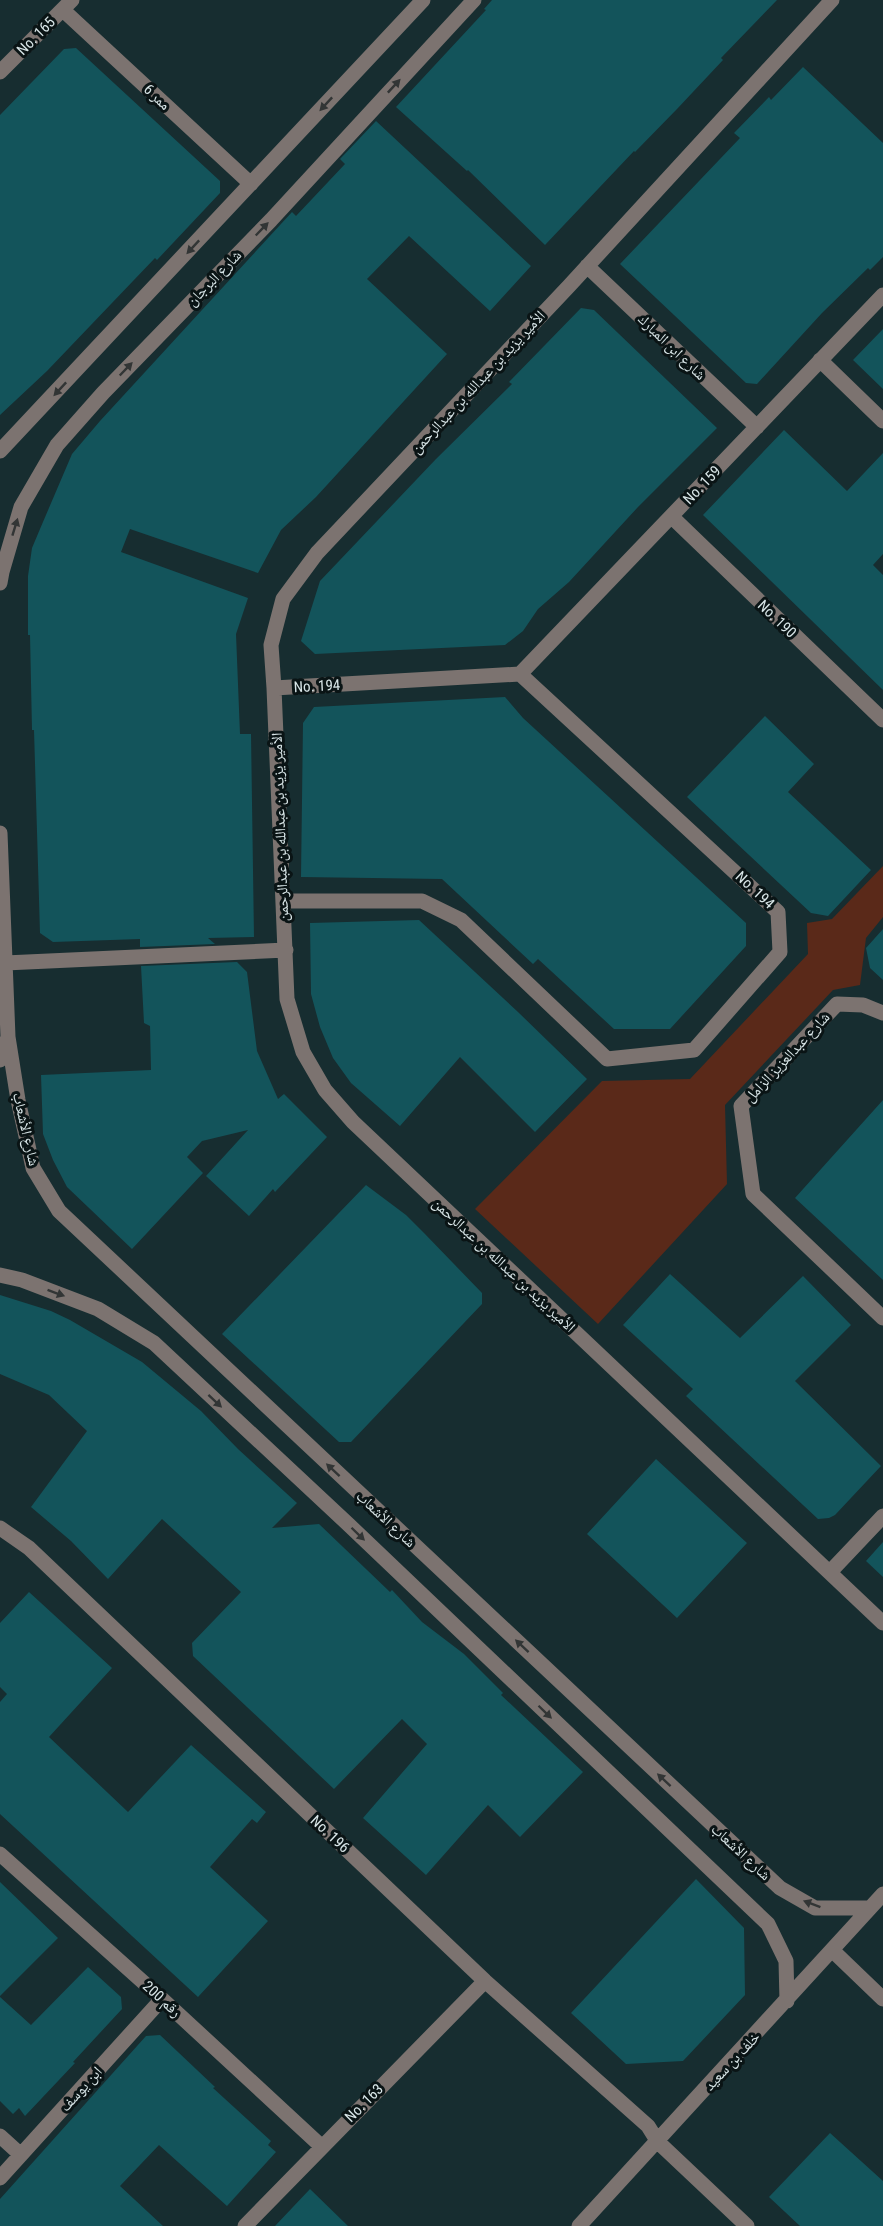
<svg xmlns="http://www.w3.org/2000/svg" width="883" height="2226" font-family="'Roboto Condensed','Noto Naskh Arabic',sans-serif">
	<rect width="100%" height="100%" fill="#172d30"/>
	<path fill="#5a2919" d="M883,866V917L866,938L860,985L833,990L725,1105L727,1184L598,1324L475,1209L602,1081L690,1079L808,954L807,923L832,919Z"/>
	<path fill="#13545b" d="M492,0H777L721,58L723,60L677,109L635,152L634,151L545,245L468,170L467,171L396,107L486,10L484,9Z
		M76,48L220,181V193L157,260L155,258L47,371L0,415V115L64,49Z
		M803,67L883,143V257L870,270L868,268L822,313L757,384L746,383L620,264L740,138L734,133L769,97L771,100Z
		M376,121L531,266L490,311L409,236L367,279L447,354L316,497L281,530L258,573L130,529L121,552L248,598L236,634L240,734H251L254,937L208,938L215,944L140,947V939L53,942L40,933L34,730H32L30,635H28V576L32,548L40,529L72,454L100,421L292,212L296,216L345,164L340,159Z
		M581,308L594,310L717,428L638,507L569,582L538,609L523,631L505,645L315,654L301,641L320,581L436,459L512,384L509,382Z
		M883,329V389L853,360Z
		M784,430L847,491L883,453V554L873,565L883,575V690L703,515Z
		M505,697L523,718L746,923V946L670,1029H614L538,959L533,964L442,879L301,877L303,723L314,707Z
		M765,716L814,764L788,792L871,870L828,916L811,913L687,797Z
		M419,920L518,1012L587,1079L535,1132L460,1057L400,1126L351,1083L333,1058L320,1027L311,994L310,923Z
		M883,929V980L870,968L866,948Z
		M237,962L247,972L257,1051L278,1099L284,1094L327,1137L275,1192L273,1189L249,1216L206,1176L248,1130L202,1141L187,1157L203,1173L132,1249L67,1187L53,1160L43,1134L41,1075L151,1070L150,1026L144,1023L141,966Z
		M883,1100V1280L795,1198Z
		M366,1185L406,1215L425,1234L482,1293V1304L351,1442H339L222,1334Z
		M670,1274L740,1338L803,1276L851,1325L795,1381L881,1466L835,1515L829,1518L818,1519L686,1396L693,1389L623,1325Z
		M0,1295L51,1311L70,1320L142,1362L201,1411L238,1449L297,1503L272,1528L319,1524L390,1592L392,1590L422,1622L464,1654L503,1693L501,1695L583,1772L520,1837L488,1805L426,1875L363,1818L427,1744L402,1719L334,1789L193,1656L192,1643L241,1592L162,1519L108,1579L71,1541L31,1507L87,1431L49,1395L0,1374Z
		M656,1459L747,1543L677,1618L587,1534Z
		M883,1542V1577L866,1561Z
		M29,1592L112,1668L49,1737L128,1812L191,1745L266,1812L257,1823L252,1819L210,1867L268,1921L198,1997L0,1814V1702L7,1694L0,1687V1623Z
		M696,1879L744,1928L745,1995L683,2061L626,2064L571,2013Z
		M0,1882L58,1938L0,1996Z
		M88,1967L121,1997L122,2009L73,2062L75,2063L25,2116L19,2108L13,2114L0,2101V1997L31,2025Z
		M160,2035L215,2087L213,2088L271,2141L268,2145L276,2152L227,2206L159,2145L120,2186L163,2226H0V2199L146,2036Z
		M830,2133L883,2181V2226H800L769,2197Z
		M310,2189L348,2226H275Z"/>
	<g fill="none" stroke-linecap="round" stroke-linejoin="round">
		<path stroke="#7c7370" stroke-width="15" d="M832,0L569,286L317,553L283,599L271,645L274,688L287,999L303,1052L325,1090L353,1122L883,1623
			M63,10L251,184
			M0,72L72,0
			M587,266L757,427
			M820,360L883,421
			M0,451L423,0
			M672,517L883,720
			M0,583L2,572L21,507L57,445L103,393L271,220L474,0
			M520,674L883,295
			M274,688L520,674L778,912L780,952L694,1050L607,1059L461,920L422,901H284
			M0,833L8,1037L0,1060
			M5,963L286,950
			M883,1013L863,1005L837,1004L741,1106L753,1194L883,1318
			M8,1037L18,1100L33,1168L59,1211L780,1888L815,1908H869
			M0,1275L22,1280L98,1309L154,1343L349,1525L768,1924L786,1961L787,2001
			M0,1528L29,1548L485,1981L648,2126L658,2142L747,2226
			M830,1572L883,1516
			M0,1854L162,1999L321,2146
			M832,1950L883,1999
			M0,2136L21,2155
			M0,2178L162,1999
			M245,2226L485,1981
			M579,2226L883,1894"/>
	</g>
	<defs><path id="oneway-solid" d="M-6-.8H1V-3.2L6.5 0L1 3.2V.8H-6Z" transform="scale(1.5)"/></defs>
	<g fill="#323535">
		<use href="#oneway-solid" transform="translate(394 86) rotate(-47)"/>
		<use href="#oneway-solid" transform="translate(326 104) rotate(133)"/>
		<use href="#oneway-solid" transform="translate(262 229) rotate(-46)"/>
		<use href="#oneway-solid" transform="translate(193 247) rotate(133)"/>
		<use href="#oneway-solid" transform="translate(126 369) rotate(-46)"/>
		<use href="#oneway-solid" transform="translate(60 389) rotate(133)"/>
		<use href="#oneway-solid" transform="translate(15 527) rotate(-73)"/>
		<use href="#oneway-solid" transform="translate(56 1293) rotate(20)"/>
		<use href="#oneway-solid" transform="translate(215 1401) rotate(43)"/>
		<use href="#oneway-solid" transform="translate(333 1470) rotate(-137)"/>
		<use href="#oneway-solid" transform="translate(358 1534) rotate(44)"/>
		<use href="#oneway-solid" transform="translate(522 1646) rotate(-137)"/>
		<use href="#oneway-solid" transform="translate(545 1712) rotate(44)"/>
		<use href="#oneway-solid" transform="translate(664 1780) rotate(-137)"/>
		<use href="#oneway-solid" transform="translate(812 1904) rotate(-159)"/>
	</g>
	<g text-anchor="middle" stroke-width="6" stroke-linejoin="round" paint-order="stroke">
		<g font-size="15" fill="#d9e6e8" stroke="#0a1415">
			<text transform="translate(36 36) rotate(-45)" y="5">No. 165</text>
			<text transform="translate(157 97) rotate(43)" y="5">ممر 6</text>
			<text transform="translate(214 278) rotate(-46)" y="5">شارع البرجان</text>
			<text transform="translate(672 347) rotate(44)" y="5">شارع ابن المبارك</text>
			<text transform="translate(478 382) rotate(-47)" y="5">الأمير يزيد بن عبدالله بن عبدالرحمن</text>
			<text transform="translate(702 485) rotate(-46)" y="5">No. 159</text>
			<text transform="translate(777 619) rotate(44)" y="5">No. 190</text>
			<text transform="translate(317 686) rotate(-3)" y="5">No. 194</text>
			<text transform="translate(280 827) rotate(-92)" y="5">الأمير يزيد بن عبدالله بن عبدالرحمن</text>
			<text transform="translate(755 890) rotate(43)" y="5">No. 194</text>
			<text transform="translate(787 1057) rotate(-47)" y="5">شارع عبدالعزيز الزامل</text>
			<text transform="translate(26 1129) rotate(77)" y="5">شارع الأشعاب</text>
			<text transform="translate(504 1265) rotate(43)" y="5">الأمير يزيد بن عبدالله بن عبدالرحمن</text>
			<text transform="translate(386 1519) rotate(43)" y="5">شارع الأشعاب</text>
			<text transform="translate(330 1834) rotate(43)" y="5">No. 196</text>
			<text transform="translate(741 1852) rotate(43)" y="5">شارع الأشعاب</text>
			<text transform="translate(162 1999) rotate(42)" y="5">رقم 200</text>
			<text transform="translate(732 2061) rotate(-47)" y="5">خلف بن سعيد</text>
			<text transform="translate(81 2089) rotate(-48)" y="5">ابن يوسف</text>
			<text transform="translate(364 2103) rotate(-45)" y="5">No. 163</text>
		</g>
	</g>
</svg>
